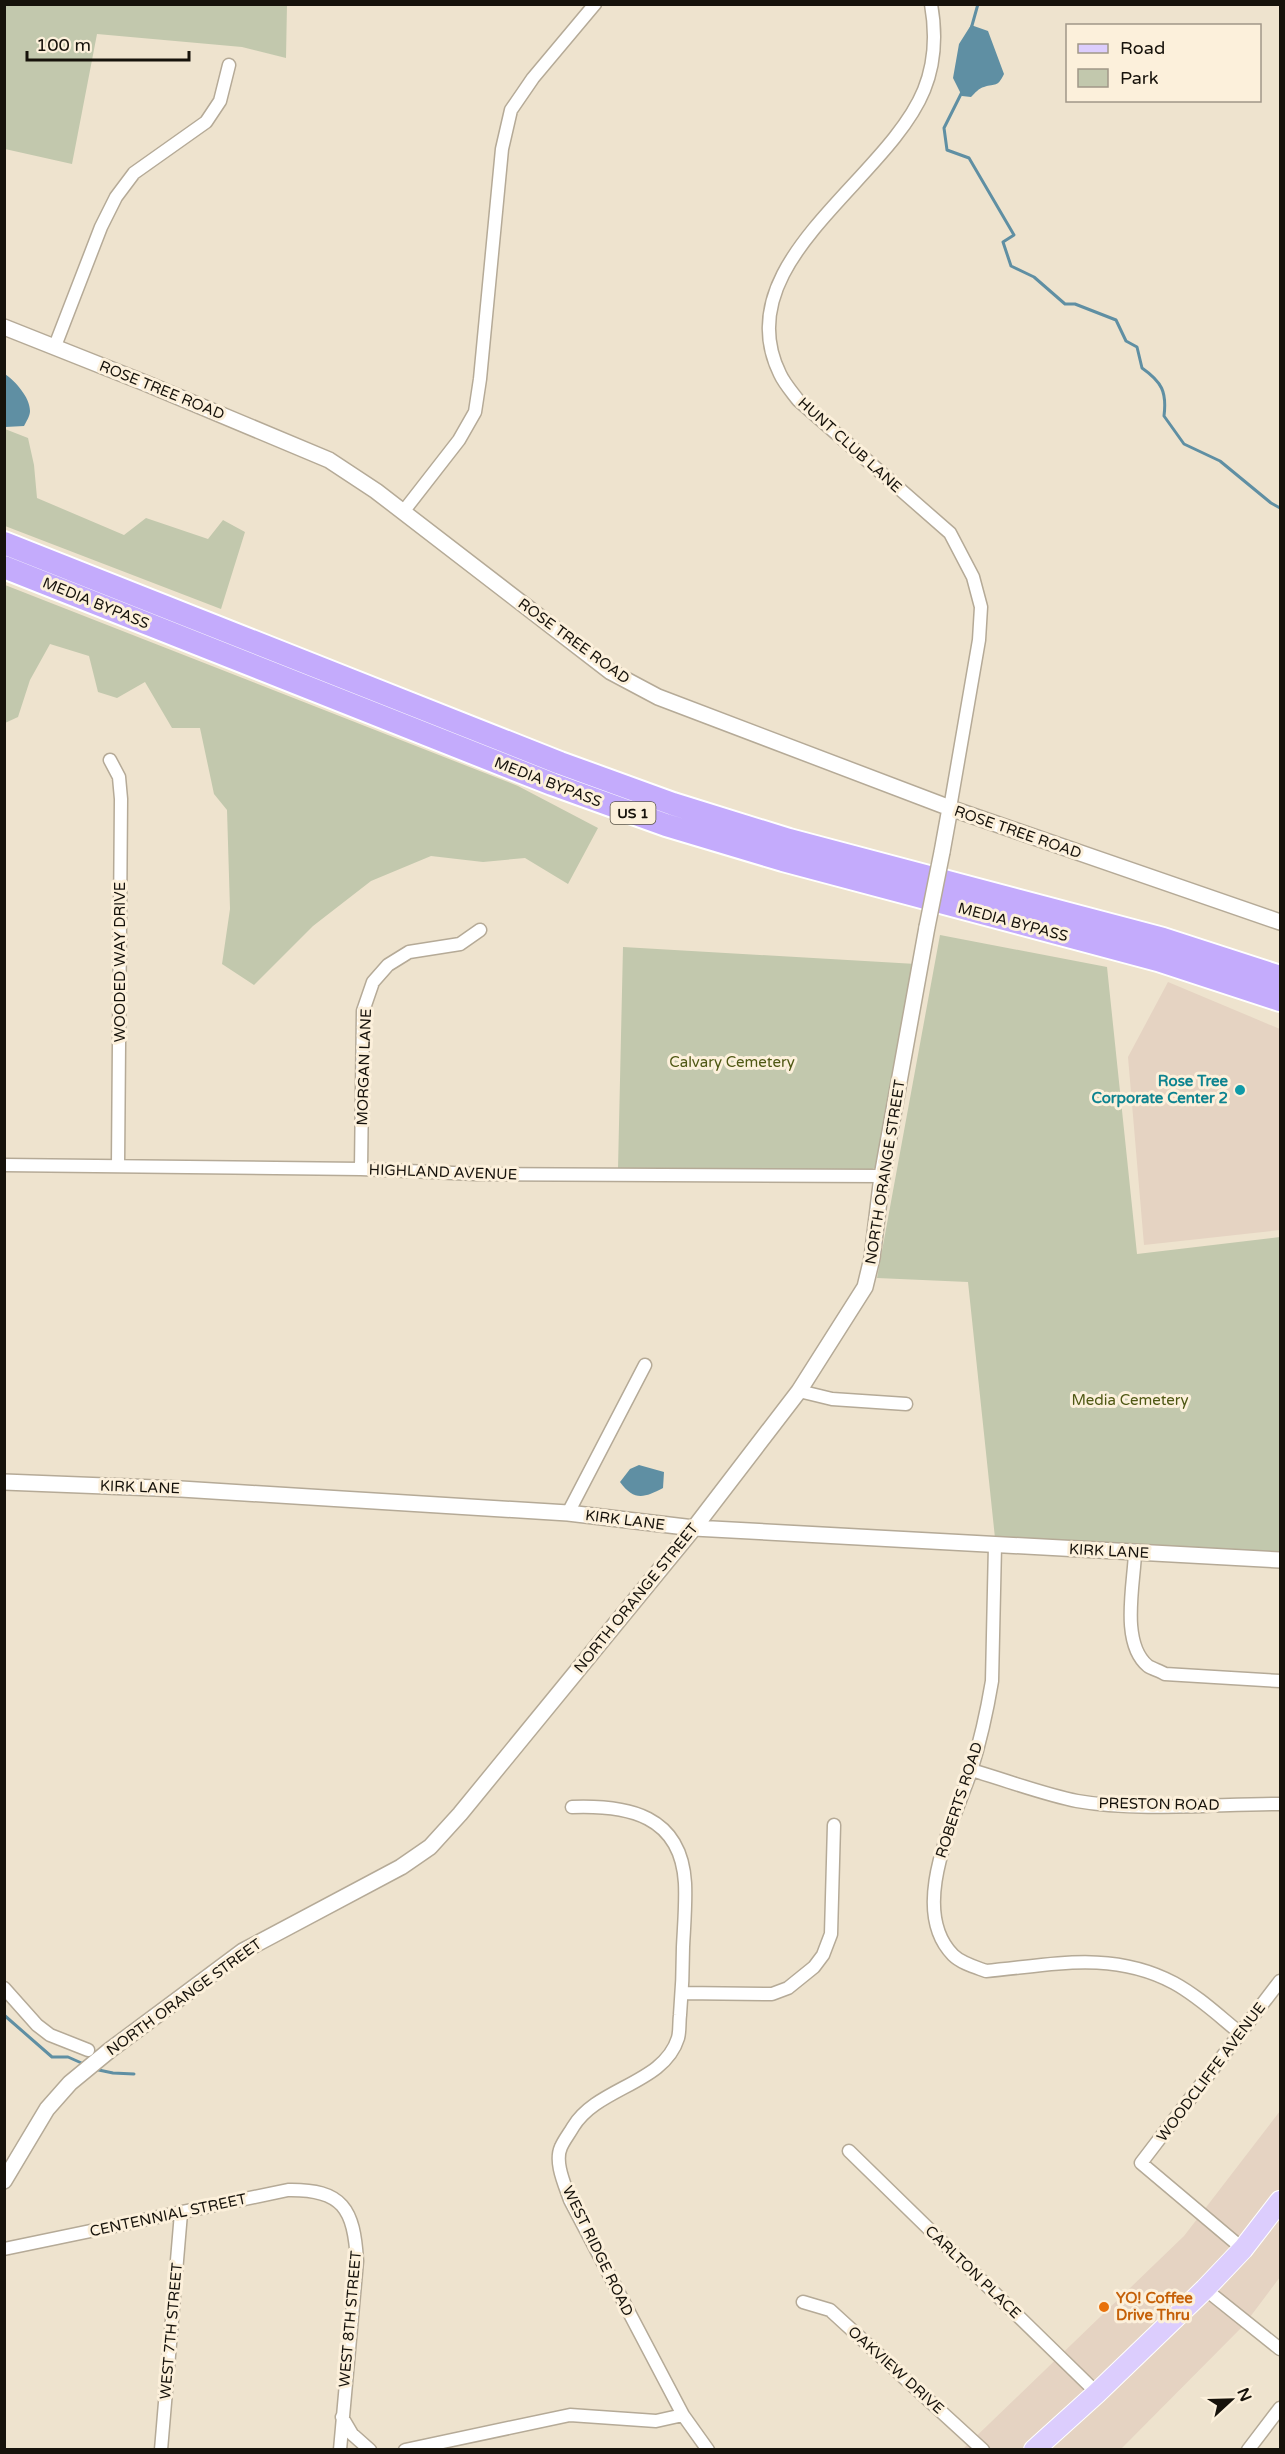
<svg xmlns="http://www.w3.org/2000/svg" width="1285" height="2454" font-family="'Varela Round',sans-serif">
	<rect width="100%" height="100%" fill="#eee3ce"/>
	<path fill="#e5d3c2" d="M1168,982L1280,1029V1230L1144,1245L1128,1057Z
		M1280,2111V2277L1244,2325L1121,2449L962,2450L1184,2236Z"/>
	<path fill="#c2c8ad" d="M287,4L286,58L242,47L97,34L72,164L5,149V5Z
		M5,429L28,438L34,465L37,498L124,535L146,518L208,539L223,520L245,532L221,609L5,526Z
		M5,585L518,786L598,828L568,884L525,858L483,862L431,856L371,881L313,926L254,985L222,964L230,909L227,810L214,794L200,728H172L145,682L117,698L98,692L89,656L50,644L30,680L18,717L5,723Z
		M940,935L1107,967L1137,1254L1280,1237V1554L995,1538L968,1282L877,1278Z
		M623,947L916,964L880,1160L876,1167L867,1172L618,1169Z"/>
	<path fill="#5f8fa3" d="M971,25L988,31L1004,74C997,88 996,83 984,87C979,88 975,93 971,97L962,96L953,78L959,44Z
		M5,374C15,381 30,397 30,411C30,416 26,422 24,426L5,427Z
		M639,1465L664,1472L663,1488C644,1498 634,1501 620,1482L630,1469Z"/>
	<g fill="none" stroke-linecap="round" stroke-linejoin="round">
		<path stroke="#5f8fa3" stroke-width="3" d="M971,29L978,4
			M962,92L944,128L947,150L969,158L1014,235L1003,242L1011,266L1034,277L1065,304H1075L1116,320L1126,341L1137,347L1142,368C1162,382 1167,392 1164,416L1184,444L1220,461L1271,503L1280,508
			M4,2015L52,2057H68L86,2065
			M94,2069L113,2073L134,2074"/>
		<defs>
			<path id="minor" d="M931,4C936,32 935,63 924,90C887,181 725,263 780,374C784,383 792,392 798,400L950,533L973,577L981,607L979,640L950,808
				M55,346L101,227L116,197L134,173L206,122L220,101L229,65
				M403,512L459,440L475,412L480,379L502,149L511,110L533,78L595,4
				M110,760L119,777L121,799L118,1166
				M4,1165L361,1169L476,1174L882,1176
				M361,1169L363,1011L373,982L388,965L409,952L460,944L480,930
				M799,1391L832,1399L906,1404
				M568,1513L645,1365
				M995,1545L992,1681C987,1711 980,1742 971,1771C954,1821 908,1909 953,1955C961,1963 975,1967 986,1971C1052,1965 1112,1950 1174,1983C1198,1996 1219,2016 1240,2033
				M1135,1553C1134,1584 1120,1643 1148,1666C1153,1669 1160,1671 1165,1674L1280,1681
				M971,1770C1006,1780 1042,1794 1077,1801C1139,1812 1217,1804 1280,1804
				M572,1807C628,1805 681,1815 685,1883C686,1904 684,1926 683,1947C683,1970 682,1992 680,2015C679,2022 680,2031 678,2038C664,2084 597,2087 573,2127C569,2134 564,2140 561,2147C554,2162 565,2185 570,2200L683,2415L708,2450
				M4,1988L37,2025L50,2035L88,2050
				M682,1993L772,1994L788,1988L814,1967L823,1955L831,1934L834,1825
				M849,2151L1097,2393
				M4,2249L288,2190C343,2189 354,2209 357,2261L340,2450
				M1243,2249L1141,2163L1280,1981
				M1205,2289L1280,2349
				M803,2302L830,2310L983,2450
				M342,2417L352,2434L370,2450
				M161,2450L181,2213
				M405,2450L570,2415L656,2421L683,2415
				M1248,2450L1280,2408"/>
			<path id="tertiary" d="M4,327L145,383L329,460L376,491L611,672L658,697L950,808L1280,922
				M942,852L950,808
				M4,1482L181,1489L568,1513L694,1528L1280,1560
				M4,2181L47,2109L70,2083L110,2050L243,1951L401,1867L430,1847L460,1814L694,1528L799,1391L865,1287L872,1258L882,1176L927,927"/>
			<path id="primary" d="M1034,2450L1097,2393L1205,2289L1243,2249L1280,2201"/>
			<path id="motorway" d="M4,543L560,763L673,804L789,840L1163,939L1280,977
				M4,567L552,784L666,825L783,860L1158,960L1280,1000"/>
		</defs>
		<use href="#minor" stroke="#b5aa97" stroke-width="15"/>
		<use href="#tertiary" stroke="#b5aa97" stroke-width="18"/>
		<use href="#primary" stroke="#fff" stroke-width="22"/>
		<use href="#motorway" stroke="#fff" stroke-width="26"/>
		<use href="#minor" stroke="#fff" stroke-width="12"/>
		<use href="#tertiary" stroke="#fff" stroke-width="15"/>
		<use href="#primary" stroke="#dccdfd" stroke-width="20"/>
		<use href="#motorway" stroke="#c4abfc" stroke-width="22"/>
		<defs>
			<path id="tertiary-bridge" d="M927,927L942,852"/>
		</defs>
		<use href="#tertiary-bridge" stroke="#b5aa97" stroke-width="18" stroke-linecap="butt"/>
		<use href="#tertiary-bridge" stroke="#fff" stroke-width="15"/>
	</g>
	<circle fill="#0f9aa8" stroke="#fcf0db" stroke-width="2" cx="1240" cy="1090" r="6"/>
	<circle fill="#e8710a" stroke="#fcf0db" stroke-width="2" cx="1104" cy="2307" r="6"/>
	<g text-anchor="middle" stroke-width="6" stroke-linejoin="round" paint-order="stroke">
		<rect fill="#fcf0db" stroke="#5b5549" stroke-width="1.5" x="610.5" y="802" width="45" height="22" rx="4.5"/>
		<g font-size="14" font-weight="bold" fill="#16120b">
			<text x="633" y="818">US 1</text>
		</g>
		<g font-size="15" fill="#16120b" stroke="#fcf0db">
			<text transform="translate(162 390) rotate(22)" y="5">ROSE TREE ROAD</text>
			<text transform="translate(850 445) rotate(42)" y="5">HUNT CLUB LANE</text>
			<text transform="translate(96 603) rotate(22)" y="5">MEDIA BYPASS</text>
			<text transform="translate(574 641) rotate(36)" y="5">ROSE TREE ROAD</text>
			<text transform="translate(548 782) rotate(21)" y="5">MEDIA BYPASS</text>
			<text transform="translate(1018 832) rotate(19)" y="5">ROSE TREE ROAD</text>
			<text transform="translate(1013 922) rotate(15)" y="5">MEDIA BYPASS</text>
			<text transform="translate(120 962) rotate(-90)" y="5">WOODED WAY DRIVE</text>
			<text transform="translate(364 1067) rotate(-88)" y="5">MORGAN LANE</text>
			<text transform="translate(443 1172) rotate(2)" y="5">HIGHLAND AVENUE</text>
			<text transform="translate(885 1172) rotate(-81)" y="5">NORTH ORANGE STREET</text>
			<text transform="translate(140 1487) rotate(2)" y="5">KIRK LANE</text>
			<text transform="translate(625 1520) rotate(7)" y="5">KIRK LANE</text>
			<text transform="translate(1109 1551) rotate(3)" y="5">KIRK LANE</text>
			<text transform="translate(636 1598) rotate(-51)" y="5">NORTH ORANGE STREET</text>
			<text transform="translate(959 1800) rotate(-72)" y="5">ROBERTS ROAD</text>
			<text transform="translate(1159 1804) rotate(1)" y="5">PRESTON ROAD</text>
			<text transform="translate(184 1997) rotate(-36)" y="5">NORTH ORANGE STREET</text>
			<text transform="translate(1211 2072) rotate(-53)" y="5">WOODCLIFFE AVENUE</text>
			<text transform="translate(168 2215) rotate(-12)" y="5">CENTENNIAL STREET</text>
			<text transform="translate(598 2251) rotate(64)" y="5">WEST RIDGE ROAD</text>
			<text transform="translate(973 2272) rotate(44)" y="5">CARLTON PLACE</text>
			<text transform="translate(350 2319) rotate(-85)" y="5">WEST 8TH STREET</text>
			<text transform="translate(171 2331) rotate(-85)" y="5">WEST 7TH STREET</text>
			<text transform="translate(896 2370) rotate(42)" y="5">OAKVIEW DRIVE</text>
		</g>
		<g font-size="15" fill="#4f5814" stroke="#fcf0db">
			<text x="732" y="1067">Calvary Cemetery</text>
			<text x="1130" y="1405">Media Cemetery</text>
		</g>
		<g font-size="15" font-weight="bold" fill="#0d838f" stroke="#fcf0db" text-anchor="end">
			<text x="1228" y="1086">Rose Tree<tspan x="1228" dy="17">Corporate Center 2</tspan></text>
		</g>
		<g font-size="15" font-weight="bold" fill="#c56008" stroke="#fcf0db" text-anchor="start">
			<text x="1116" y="2303">YO! Coffee<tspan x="1116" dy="17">Drive Thru</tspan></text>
		</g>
	</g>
	<rect width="1285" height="2454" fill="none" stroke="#16120b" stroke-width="12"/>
	<rect x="1066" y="24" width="195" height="78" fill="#fcf0db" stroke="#a09788" stroke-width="1.5"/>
	<rect x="1078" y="44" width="30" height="9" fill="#dccdfd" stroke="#a09788" stroke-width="1.5"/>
	<text x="1120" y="54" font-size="18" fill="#16120b">Road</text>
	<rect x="1078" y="69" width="30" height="18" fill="#c2c8ad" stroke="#a09788" stroke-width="1.5"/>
	<text x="1120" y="84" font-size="18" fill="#16120b">Park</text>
	<g transform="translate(1231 2400) rotate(68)" stroke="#fcf0db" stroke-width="4.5" paint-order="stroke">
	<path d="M0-4.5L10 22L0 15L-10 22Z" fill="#16120b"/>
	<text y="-9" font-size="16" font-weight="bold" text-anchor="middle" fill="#16120b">N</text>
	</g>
	<path d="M27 51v9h162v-9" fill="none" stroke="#16120b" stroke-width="3"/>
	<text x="36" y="51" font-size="18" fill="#16120b" stroke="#fcf0db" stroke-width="4.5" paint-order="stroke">100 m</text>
</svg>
